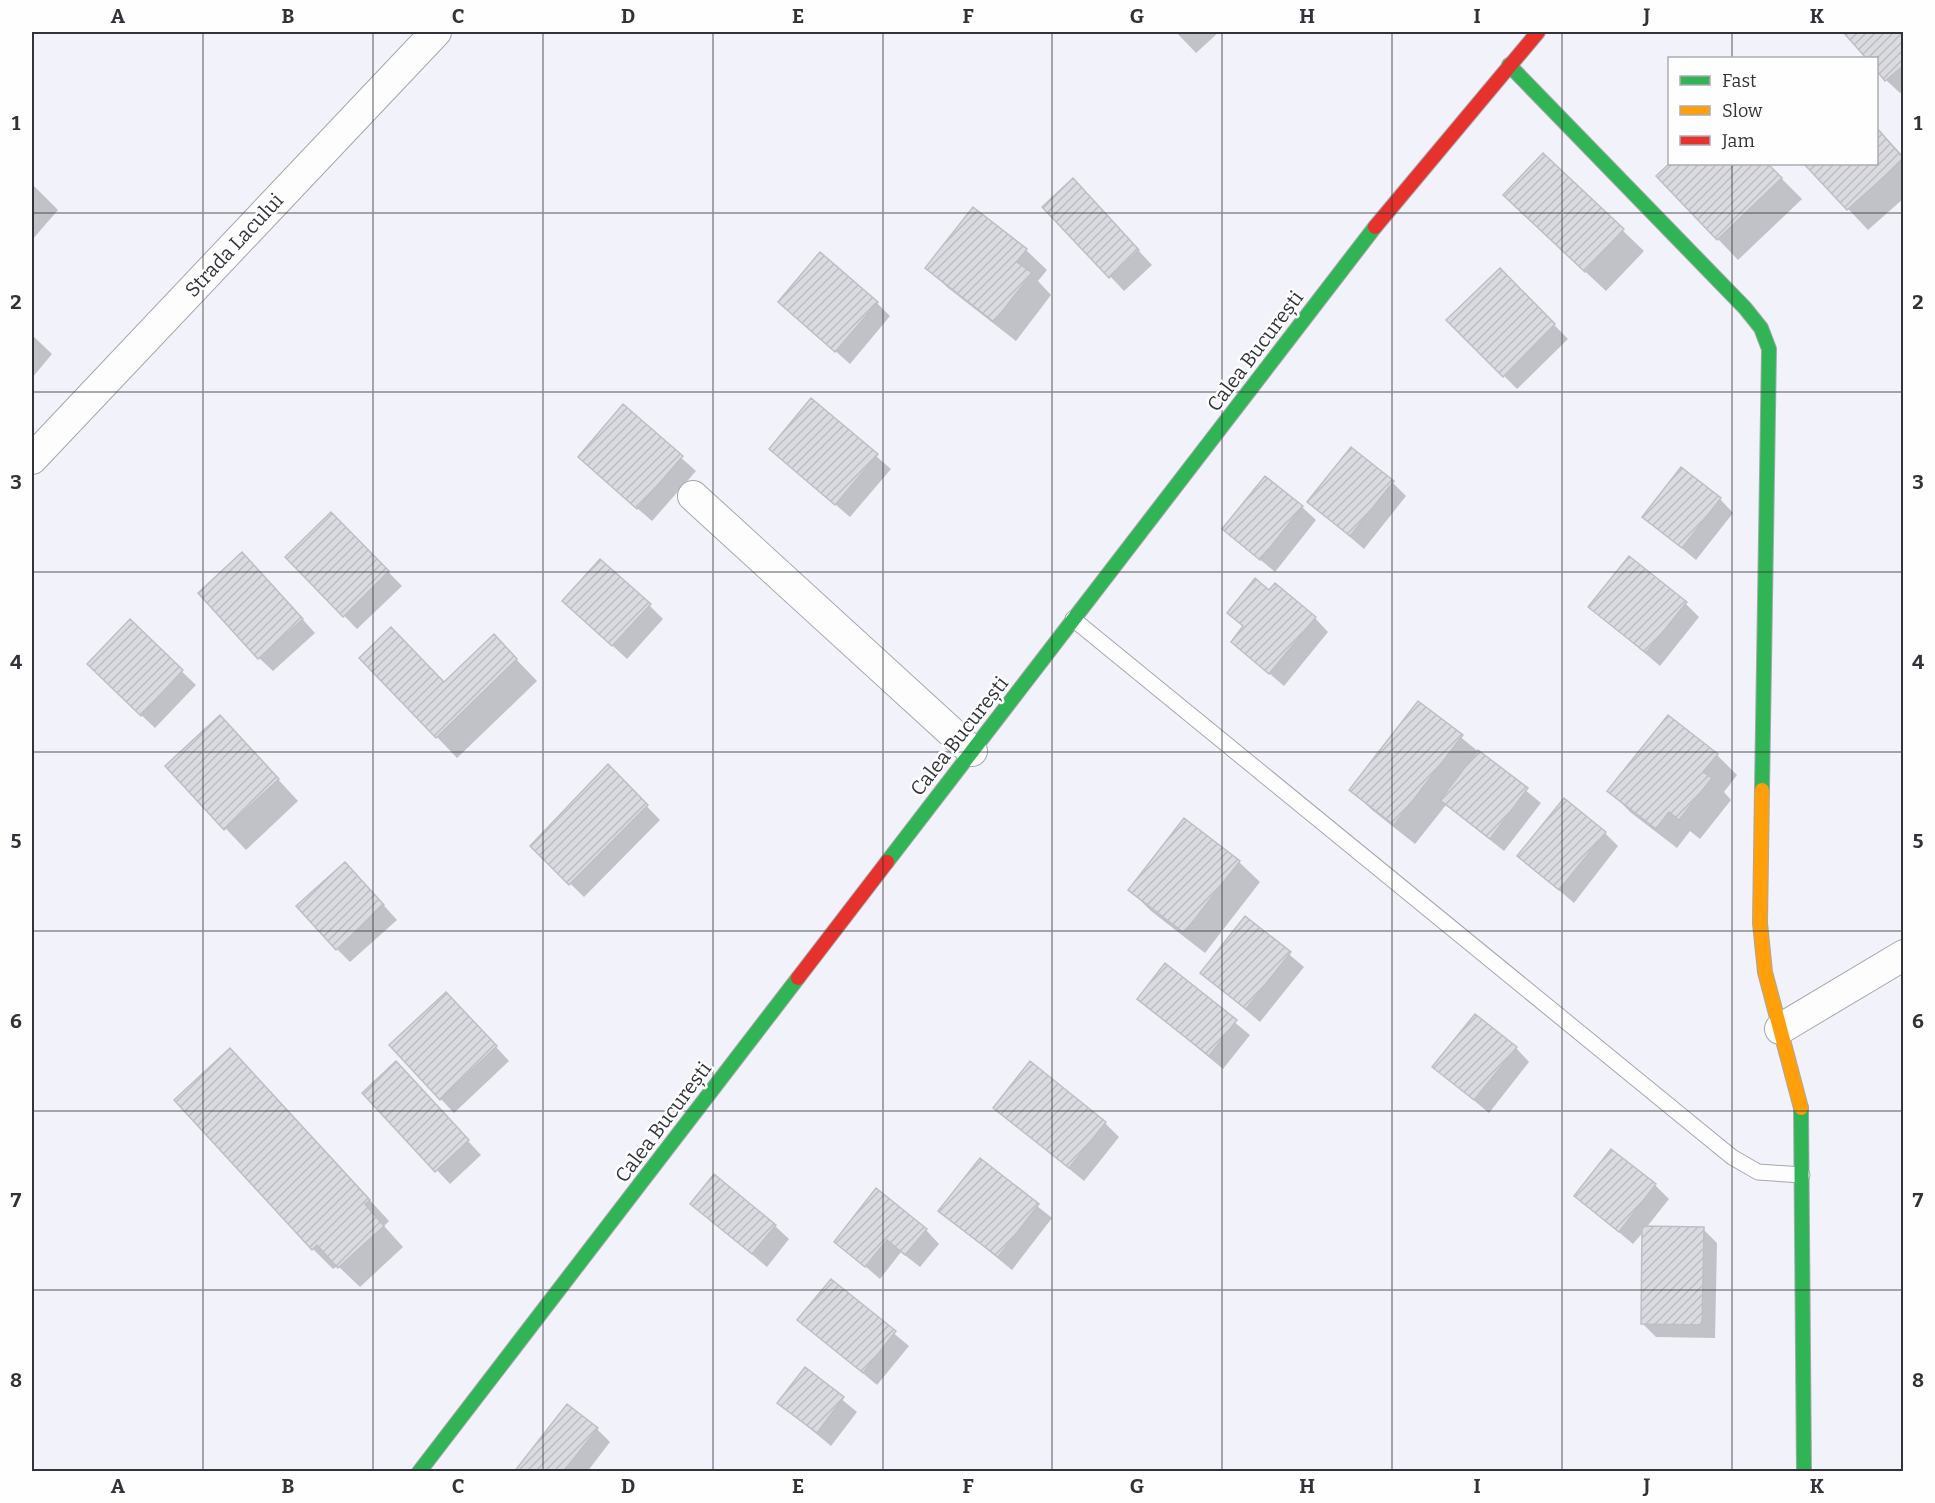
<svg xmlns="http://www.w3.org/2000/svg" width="1935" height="1503" font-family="Bitter,serif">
	<defs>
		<pattern id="building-hatch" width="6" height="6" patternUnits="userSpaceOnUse" patternTransform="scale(1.5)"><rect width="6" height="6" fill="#dadbe0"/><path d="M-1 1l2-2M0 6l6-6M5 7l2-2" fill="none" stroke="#bcbcc1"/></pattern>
	</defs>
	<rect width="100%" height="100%" fill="#f2f3fa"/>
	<path fill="#0003" d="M1176,32H1219L1196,53Z
		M1845,32H1904V90L1900,93L1886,80L1876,58H1868Z
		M1876,127L1904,157V198L1868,230L1806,164H1876Z
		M1544,155L1644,251L1606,291L1526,216Z
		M1672,164H1767L1802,199L1738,260L1658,176Z
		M32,184L58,210L32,240Z
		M1086,194L1152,265L1124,291L1045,207Z
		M973,209L1026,250L1047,270L1038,281L1051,295L1016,341L948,288L927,268Z
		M1500,270L1568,339L1517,389L1449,320Z
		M780,302L877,303L890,316L850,364Z
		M32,335L52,354L32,378Z
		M811,400L891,469L850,517L771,449Z
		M623,406L696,471L652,521L593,470Z
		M1393,483L1406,496L1364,549L1309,502Z
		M1720,499L1733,513L1696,560L1644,517Z
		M1302,507L1316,520L1275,572L1224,529Z
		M331,514L402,586L357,629L287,557Z
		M256,568L315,633L273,671L259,658Z
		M1270,592L1315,618L1328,632L1284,686L1233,642L1244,627L1229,613Z
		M1686,604L1699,617L1660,666L1590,607Z
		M650,606L663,619L627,659L578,614Z
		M130,622L196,685L155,728L102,678Z
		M494,636L537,681L457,758L437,737L445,684Z
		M1419,703L1541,803L1504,851L1446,805L1415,844L1372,810L1351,790Z
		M240,738L298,801L246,850L167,766Z
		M1717,755L1737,775L1724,792L1731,800L1700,839L1690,831L1677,848L1630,812L1610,791Z
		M608,766L660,820L584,897L532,846Z
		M1185,820L1239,862L1260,882L1205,953L1151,911L1130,890Z
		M1605,833L1618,846L1574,903L1519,856Z
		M358,877L397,920L350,962L337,949Z
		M1246,918L1304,967L1260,1022L1202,973Z
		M1165,965L1250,1035L1223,1069L1139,999Z
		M459,1007L509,1061L454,1113L441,1099Z
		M1516,1048L1529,1062L1489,1113L1434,1067Z
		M250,1070L389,1221L384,1226L403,1247L360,1287L338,1266L333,1269L313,1249Z
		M409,1077L481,1155L450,1184L364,1093Z
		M995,1108L1105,1123L1119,1137L1084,1181Z
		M980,1160L1052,1218L1012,1270L940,1211Z
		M1655,1185L1669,1199L1646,1228L1703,1229L1717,1243L1715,1338L1656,1337L1642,1323L1644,1231L1633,1244L1576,1196Z
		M692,1204L775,1226L789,1239L767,1267Z
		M926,1230L939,1244L920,1267L901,1252L880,1279L836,1241Z
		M831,1281L909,1346L877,1385L799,1320Z
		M805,1369L857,1412L831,1446L779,1403Z
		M597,1429L610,1442L587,1472H516Z"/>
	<path fill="url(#building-hatch)" stroke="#bebfc4" stroke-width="1.5" d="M1843,32H1904V65L1885,81L1876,70V58H1866Z
		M1876,127L1904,159L1847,210L1804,164H1876Z
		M1543,153L1624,229L1585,272L1503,195Z
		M1670,163L1768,164L1782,178L1717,240L1656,176Z
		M1073,178L1139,250L1109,278L1042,207Z
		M973,207L1027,249L1017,262L1032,273L994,322L925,268Z
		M820,252L878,302L835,352L778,302Z
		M1500,268L1555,324L1503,377L1446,320Z
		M811,398L878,454L835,505L769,449Z
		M623,404L683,456L637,509L578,457Z
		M1351,447L1394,481L1350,536L1307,502Z
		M1681,467L1721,498L1682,548L1642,517Z
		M1265,476L1303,506L1260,560L1222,529Z
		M331,512L389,571L343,617L285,557Z
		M242,552L303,619L258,659L198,593Z
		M1629,556L1687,602L1646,653L1588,607Z
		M600,559L651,604L612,646L562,601Z
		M1255,578L1269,590L1275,583L1316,617L1269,674L1231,642L1243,626L1227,613Z
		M130,619L183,670L141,716L87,664Z
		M391,627L444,682L494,634L517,659L436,738L359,658Z
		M1418,701L1463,735L1394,825L1349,790Z
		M220,715L279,779L224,830L165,766Z
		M1668,715L1718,754L1703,772L1712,778L1679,820L1669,812L1656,829L1607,791Z
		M1478,750L1528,788L1490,839L1440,800Z
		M608,764L648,805L569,885L530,846Z
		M1564,798L1606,832L1559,890L1517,856Z
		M1184,818L1240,861L1184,933L1128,890Z
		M345,862L384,905L336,950L296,906Z
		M1245,916L1291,952L1246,1009L1200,973Z
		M1165,963L1237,1020L1209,1056L1137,999Z
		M446,992L497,1046L440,1100L389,1045Z
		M1475,1014L1517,1047L1474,1100L1432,1067Z
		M230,1048L370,1200L365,1204L384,1226L338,1268L317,1245L312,1250L174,1100Z
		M396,1061L469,1140L435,1172L362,1093Z
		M1030,1061L1106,1122L1069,1168L993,1108Z
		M1611,1149L1656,1184L1619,1232L1574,1196Z
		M980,1158L1039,1204L998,1257L938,1211Z
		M714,1174L776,1225L752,1254L690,1204Z
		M876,1188L927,1229L905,1255L887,1240L865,1267L834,1242Z
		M1642,1226L1704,1227L1702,1325L1641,1324Z
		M831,1279L896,1331L863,1373L797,1320Z
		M805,1367L844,1397L817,1433L777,1403Z
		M567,1404L598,1428L563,1472H514Z"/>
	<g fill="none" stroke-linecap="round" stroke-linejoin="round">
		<defs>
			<path id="lane" d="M1073,619L1732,1157L1758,1172L1802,1175"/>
			<path id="street" d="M32,459L436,32
				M693,496L972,751
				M1780,1029L1904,955"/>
			<path id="fast" d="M1509,65L1745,308L1761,328L1769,349L1762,790
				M887,862L1375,227
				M1801,1108L1804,1472
				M419,1472L798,978"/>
			<path id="slow" d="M1762,790L1760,923L1765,972L1801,1108"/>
			<path id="jam" d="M1375,227L1538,32
				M798,978L887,862"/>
		</defs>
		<use href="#lane" stroke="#a6a7ac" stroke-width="17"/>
		<use href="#street" stroke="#a6a7ac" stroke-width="32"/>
		<use href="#fast" stroke="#a6a7ac" stroke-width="16"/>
		<use href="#slow" stroke="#a6a7ac" stroke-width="16"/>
		<use href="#jam" stroke="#a6a7ac" stroke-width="16"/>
		<use href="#lane" stroke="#fdfdfe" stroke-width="15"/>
		<use href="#street" stroke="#fdfdfe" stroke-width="30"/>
		<use href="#fast" stroke="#30b455" stroke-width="14"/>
		<use href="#slow" stroke="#ff9f0a" stroke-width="14"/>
		<use href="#jam" stroke="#e5322d" stroke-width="14"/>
	</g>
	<path fill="none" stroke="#323338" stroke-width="1.5" stroke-opacity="0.55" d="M203,32V1472M373,32V1472M543,32V1472M713,32V1472M883,32V1472M1052,32V1472M1222,32V1472M1392,32V1472M1562,32V1472M1732,32V58M1732,164V1472M32,213H1904M32,392H1904M32,572H1904M32,752H1904M32,931H1904M32,1111H1904M32,1290H1904"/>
	<g text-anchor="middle" stroke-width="5" stroke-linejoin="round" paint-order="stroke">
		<g font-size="20" fill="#323338" stroke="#fefefe">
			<text transform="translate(234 245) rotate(-47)" y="7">Strada Lacului</text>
			<text transform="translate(1255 351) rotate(-53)" y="7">Calea București</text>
			<text transform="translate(959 736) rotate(-52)" y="7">Calea București</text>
			<text transform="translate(663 1122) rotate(-53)" y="7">Calea București</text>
		</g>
	</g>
	<rect width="1935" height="1503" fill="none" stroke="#fefefe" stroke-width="66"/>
	<rect x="1668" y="57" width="210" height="108" fill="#fefefe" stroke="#acadaf" stroke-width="1.5"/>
	<rect x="1680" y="76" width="30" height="9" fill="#30b455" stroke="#acadaf" stroke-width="1.5"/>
	<text x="1722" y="87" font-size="18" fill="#323338">Fast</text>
	<rect x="1680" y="106" width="30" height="9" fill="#ff9f0a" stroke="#acadaf" stroke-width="1.5"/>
	<text x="1722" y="117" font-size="18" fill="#323338">Slow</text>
	<rect x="1680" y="136" width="30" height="9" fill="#e5322d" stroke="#acadaf" stroke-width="1.5"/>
	<text x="1722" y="147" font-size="18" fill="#323338">Jam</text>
	<rect x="33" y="33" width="1869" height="1437" fill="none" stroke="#323338" stroke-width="2"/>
	<g font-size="20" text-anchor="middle" font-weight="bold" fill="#323338">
		<text x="118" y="23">A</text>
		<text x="288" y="23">B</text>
		<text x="458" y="23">C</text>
		<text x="628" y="23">D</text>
		<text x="798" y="23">E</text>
		<text x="968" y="23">F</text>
		<text x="1137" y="23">G</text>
		<text x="1307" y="23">H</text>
		<text x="1477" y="23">I</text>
		<text x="1647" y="23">J</text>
		<text x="1817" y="23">K</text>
		<text x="16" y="130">1</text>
		<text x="1918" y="130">1</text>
		<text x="16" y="309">2</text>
		<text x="1918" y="309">2</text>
		<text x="16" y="489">3</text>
		<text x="1918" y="489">3</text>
		<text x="16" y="669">4</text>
		<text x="1918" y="669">4</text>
		<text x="16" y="848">5</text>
		<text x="1918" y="848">5</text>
		<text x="16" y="1028">6</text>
		<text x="1918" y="1028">6</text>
		<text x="16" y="1207">7</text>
		<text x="1918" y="1207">7</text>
		<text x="16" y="1387">8</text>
		<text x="1918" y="1387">8</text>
		<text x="118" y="1493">A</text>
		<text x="288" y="1493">B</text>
		<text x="458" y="1493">C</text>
		<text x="628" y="1493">D</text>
		<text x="798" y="1493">E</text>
		<text x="968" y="1493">F</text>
		<text x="1137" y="1493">G</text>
		<text x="1307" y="1493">H</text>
		<text x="1477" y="1493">I</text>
		<text x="1647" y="1493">J</text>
		<text x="1817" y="1493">K</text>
	</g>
</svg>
